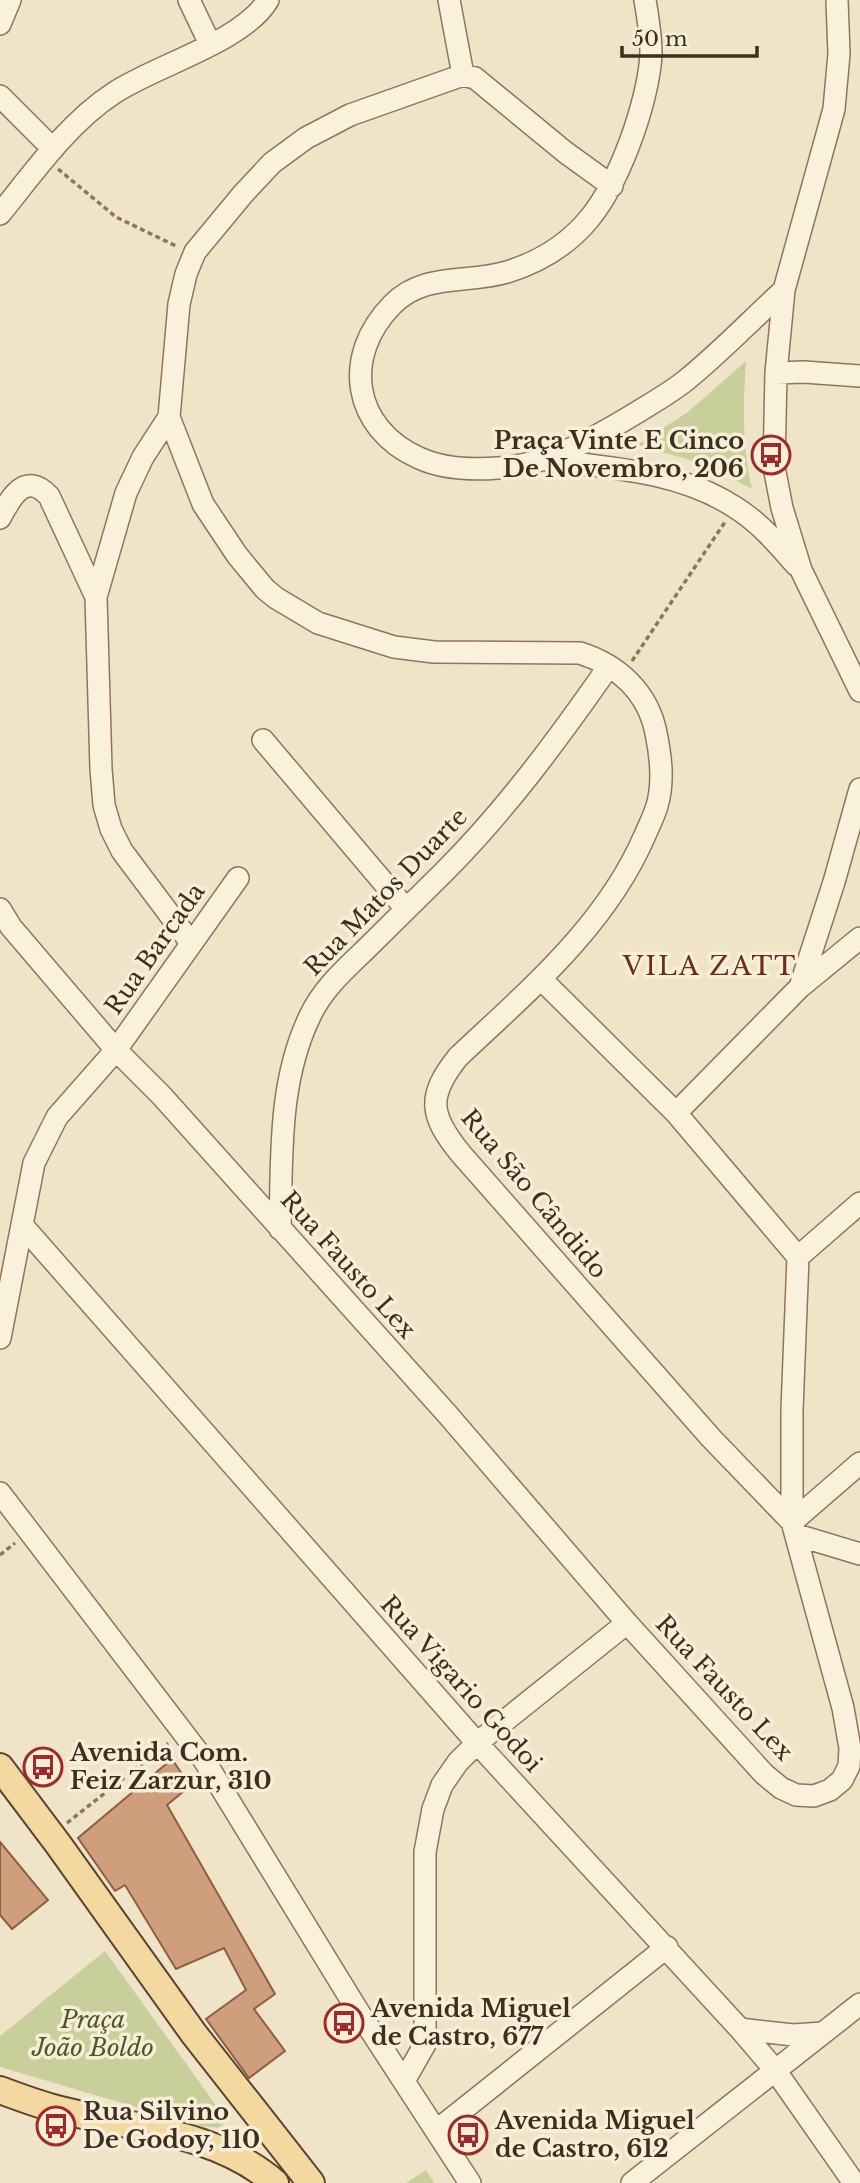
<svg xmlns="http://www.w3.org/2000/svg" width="860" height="2183" font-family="'Libre Baskerville',serif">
	<rect width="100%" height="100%" fill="#f0e4c8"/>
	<path fill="#c9cf9b" d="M746,361C743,403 742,448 752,489L704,464L637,445L688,412Z
		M105,1951L226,2119L221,2128L200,2126L0,2067V2036Z
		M426,2170L434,2183H406Z"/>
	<path fill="#cf9f7d" stroke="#8d5f41" stroke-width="2" d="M172,1759L190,1786L167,1805L275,1994L254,2009L285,2051L249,2078L206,2019L246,1990L224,1948L176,1969L125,1885L115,1891L78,1838Z
		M0,1842L48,1900L12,1929L0,1915Z"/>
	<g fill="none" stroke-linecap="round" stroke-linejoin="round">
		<defs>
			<path id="minor" d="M189,0L210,44
				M449,0L463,75L350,115L306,138L272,163L243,194L195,252L186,274L179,304L169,417L203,504L237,555L265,589L276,598L318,623L394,647L434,652L580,653C618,665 648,692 656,733C661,757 664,782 657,806C654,816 649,826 645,835C606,926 528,991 458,1057C426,1097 430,1116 461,1154L711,1438L792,1522L860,1463
				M645,0C648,18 651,35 651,53C650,79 642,107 634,131C610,200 581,249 507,272C467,284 424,272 392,305C342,356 352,428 419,458C443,469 472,470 498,468C549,465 593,439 636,413C652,403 670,393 685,381C720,353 751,320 784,290
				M837,0L839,54L834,109L784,290L776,373L774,467L782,508L801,570L860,691
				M0,24L10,0
				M463,75L475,78L565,152L612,186
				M0,96L53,149
				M0,214C34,172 68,123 114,93C156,65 243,42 268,0
				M776,373L804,372L860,376
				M169,417L143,457L126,493L96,597L101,769L104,805L111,829L122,851L191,943
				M547,460C611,468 678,471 733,506C758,521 777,543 796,565
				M0,518C11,497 25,471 49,496L96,597
				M263,740L406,909
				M238,878L116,1050L161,1095L448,1415L627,1623L764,1774L781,1788L796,1795L814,1796L830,1790L842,1780L849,1766L850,1748L843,1708L792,1522V1410L798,1257L676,1113L541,979
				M0,909L11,927L116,1050L57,1117L34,1163L0,1338
				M800,987L834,882L860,789
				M676,1113L800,987L860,938
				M22,1225L477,1743L740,2029L775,2070L854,2183
				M280,1229C282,1157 278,1082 310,1016C322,990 344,970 364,951C390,925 417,899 443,873C506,810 558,739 609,666
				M798,1257L860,1203
				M0,1493L204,1760L358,2011L470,2183
				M797,1535L860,1554
				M740,2029L793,2035L823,2033
				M404,2081L425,2044V1852L433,1809L442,1785L458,1762L477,1743L627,1623
				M436,2131L667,1947
				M632,2183L860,2004"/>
			<path id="major" d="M0,1767L58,1844L194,2034L311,2183
				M0,2090C19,2097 37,2104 57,2109C129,2128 216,2131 275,2183"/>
		</defs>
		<use href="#minor" stroke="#8d765c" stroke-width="24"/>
		<use href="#major" stroke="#5b4430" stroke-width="30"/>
		<path stroke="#8d765c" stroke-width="3.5" stroke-dasharray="5 3.5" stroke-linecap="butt" d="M58,169L116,217L176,246
			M632,661L725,522
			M0,1555L15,1543
			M67,1823L168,1743"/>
		<use href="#minor" stroke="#faf1dc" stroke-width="21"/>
		<use href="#major" stroke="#f3d9a0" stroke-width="26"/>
	</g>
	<defs>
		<symbol id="bus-ring" viewBox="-11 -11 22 22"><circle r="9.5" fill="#f7eed8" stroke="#9e2a2b" stroke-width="1.5"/><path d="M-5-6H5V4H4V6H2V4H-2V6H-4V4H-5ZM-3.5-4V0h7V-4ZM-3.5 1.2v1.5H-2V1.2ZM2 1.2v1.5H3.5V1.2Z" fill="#9e2a2b"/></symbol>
	</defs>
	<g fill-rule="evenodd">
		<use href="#bus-ring" x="749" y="433" width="44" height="44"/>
		<use href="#bus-ring" x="21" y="1745" width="44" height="44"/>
		<use href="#bus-ring" x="322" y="2001" width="44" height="44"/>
		<use href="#bus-ring" x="34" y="2104" width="44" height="44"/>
		<use href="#bus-ring" x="446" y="2113" width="44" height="44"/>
	</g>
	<g text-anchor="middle" stroke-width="7" stroke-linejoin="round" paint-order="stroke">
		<g font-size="24" font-weight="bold" fill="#3d2e20" stroke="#f7eed8" text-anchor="start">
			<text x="744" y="449" text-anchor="end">Praça Vinte E Cinco<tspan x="744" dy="28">De Novembro, 206</tspan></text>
			<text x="70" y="1761">Avenida Com.<tspan x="70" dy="28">Feiz Zarzur, 310</tspan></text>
			<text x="371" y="2017">Avenida Miguel<tspan x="371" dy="28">de Castro, 677</tspan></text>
			<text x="83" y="2120">Rua Silvino<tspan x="83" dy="28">De Godoy, 110</tspan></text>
			<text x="495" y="2129">Avenida Miguel<tspan x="495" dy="28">de Castro, 612</tspan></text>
		</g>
		<g font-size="24" fill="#3d2e20" stroke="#f7eed8">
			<text transform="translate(386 892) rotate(-46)" y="8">Rua Matos Duarte</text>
			<text transform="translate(155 949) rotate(-55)" y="8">Rua Barcada</text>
			<text transform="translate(534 1194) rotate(50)" y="8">Rua São Cândido</text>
			<text transform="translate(348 1265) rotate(48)" y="8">Rua Fausto Lex</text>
			<text transform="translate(461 1684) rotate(48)" y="8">Rua Vigario Godoi</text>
			<text transform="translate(724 1688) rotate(47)" y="8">Rua Fausto Lex</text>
		</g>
		<g font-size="24" font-style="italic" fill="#4d5a26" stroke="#f7eed8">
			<text x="93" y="2028">Praça<tspan x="93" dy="28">João Boldo</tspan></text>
		</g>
		<g font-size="26" letter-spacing="2" fill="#6b2e1e" stroke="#f7eed8">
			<text x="710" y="975">VILA ZATT</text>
		</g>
	</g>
	<path d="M622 46v10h135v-10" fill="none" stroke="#3d2e20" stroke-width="3.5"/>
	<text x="632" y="46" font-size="21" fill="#3d2e20" stroke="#f7eed8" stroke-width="5" paint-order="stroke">50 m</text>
</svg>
